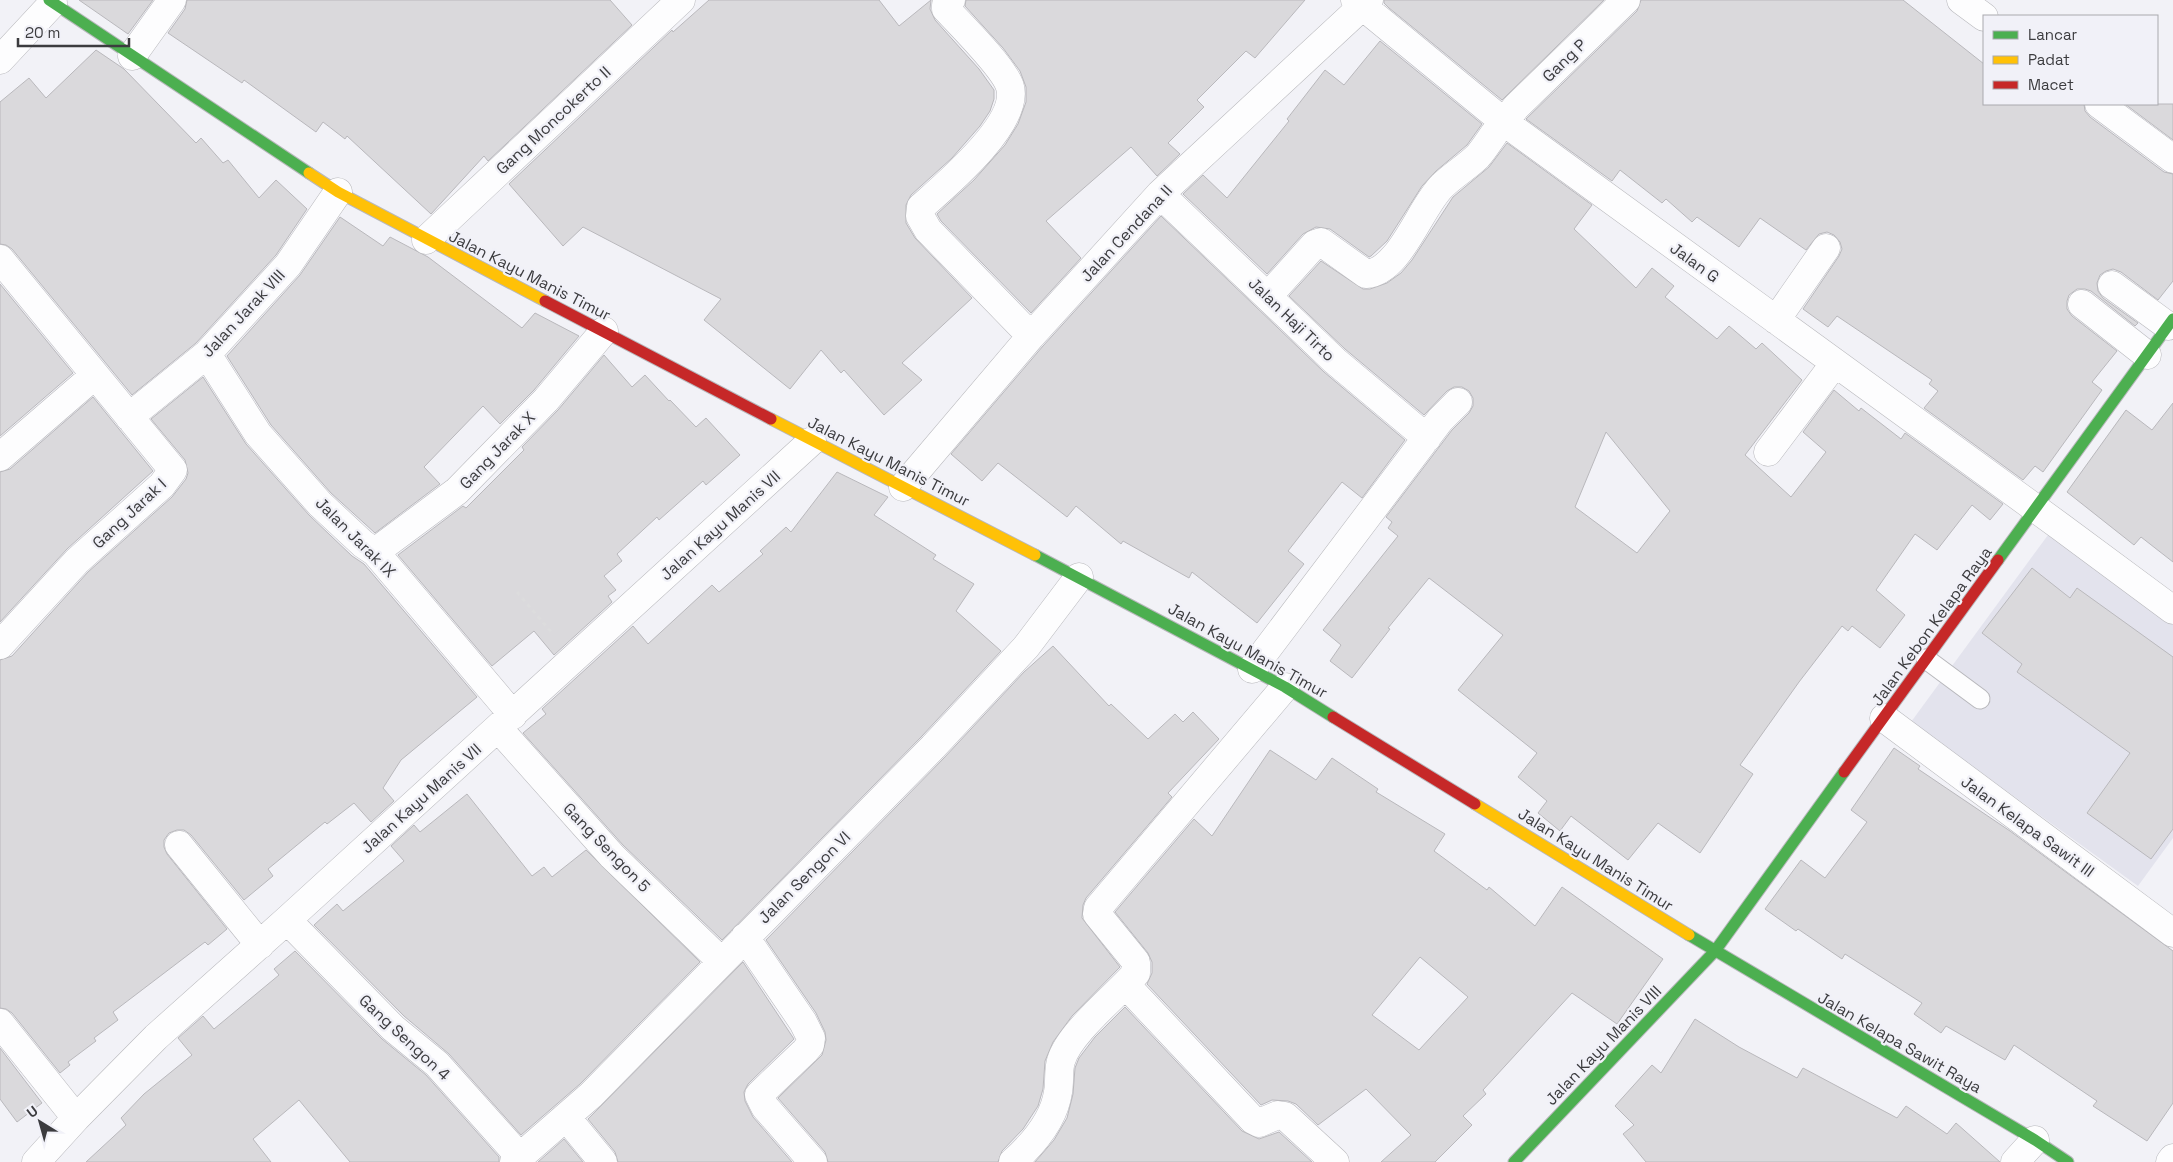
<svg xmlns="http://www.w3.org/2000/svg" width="2173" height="1162" font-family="'Space Grotesk',sans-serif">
	<rect width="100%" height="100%" fill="#f2f2f7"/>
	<path fill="#e3e3ed" d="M2048,535L2173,625V838L2138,886L1911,722Z"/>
	<path fill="#dad9dc" stroke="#b9b8bc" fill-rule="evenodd" d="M79,0H153L128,34Z
		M187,0H610L632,25L488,161L484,156L431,214L347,136L345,139L323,122L316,132L244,80L242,83L168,33L185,9Z
		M709,0H879L899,26L931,0L930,9L935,20L979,69L994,90V99L990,111L980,126L952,158L911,195L906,205V223L915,238L972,298L902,363L922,380L884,415L844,370L841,373L821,350L790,389L704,320L721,299L583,227L563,246L509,184L672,30L673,32Z
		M966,0H1305L1255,58L1246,51L1197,100L1204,107L1168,143L1180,154L1157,176L1131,147L1046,221L1081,258L1031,313L941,221L937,214L974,180L1005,145L1018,124L1026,102V87L1020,71L1003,48L965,6Z
		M1384,0H1604L1502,100L1389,8L1384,3Z
		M1641,0H1903L1984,64V104H2084L2085,111L2090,117L2164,172L2173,174V281L2158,300L2121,272L2113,269L2106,271L2100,275L2097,283L2098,291L2103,298L2138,323L2135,326L2091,291L2085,289H2077L2069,295L2067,301V309L2072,316L2117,351L2092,382L2102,390L2043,472L2035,466L2023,480L1924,408L1938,391L1929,384L1932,380L1837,316L1828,327L1803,309L1839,256L1842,249L1840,242L1834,235L1827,232L1819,234L1806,250L1760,218L1739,247L1697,217L1692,222L1666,199L1662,203L1620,170L1612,181L1526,119L1637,11Z
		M1380,41L1482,124L1467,145L1436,171L1422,186L1387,241L1371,256L1369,257L1330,229L1316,227L1303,234L1267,274L1183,194L1203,175L1227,198L1289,121L1287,119L1325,70L1344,85Z
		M96,50L124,69L196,143L201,138L223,163L228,160L259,198L276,180L307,209L276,255L196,343L132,395L12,249L6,245L0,244V102L29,78L46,98Z
		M2125,104H2173V140Z
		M1507,143L1592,205L1574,229L1636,288L1652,268L1674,286L1665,297L1717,339L1729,326L1756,349L1762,343L1802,380L1745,455L1791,497L1826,452L1803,432L1834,390L1859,411L1861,408L1901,439L1905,433L2003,504L1990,520L1972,505L1937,550L1915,534L1876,590L1905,615L1880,648L1852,626L1848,631L1842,626L1799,682L1740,765L1753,774L1700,853L1658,823L1628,860L1571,816L1560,831L1538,813L1547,801L1518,777L1537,753L1458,690L1503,635L1429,578L1388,628L1390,629L1352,678L1330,661L1341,645L1323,630L1398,536L1388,528L1392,522L1386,517L1452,430L1469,413L1473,406V398L1469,391L1462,387H1454L1447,391L1424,415L1345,349L1289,296L1321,261L1363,289H1370L1387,283L1401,273L1412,260L1453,197L1489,167ZM1606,432L1670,511L1637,553L1575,507Z
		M1161,216L1324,372L1405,440L1362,498L1342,482L1288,551L1304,564L1257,623L1192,572L1189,578L1123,541L1121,544L1076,506L1067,517L998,463L982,481L951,454L1043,346Z
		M340,217L383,246L390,237L428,257L522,328L535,313L579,336L534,390L500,424L483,406L424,467L440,484L375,533L331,493L271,425L227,356L300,275Z
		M0,284L73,373L0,436Z
		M604,355L632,387L645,375L669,401L670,400L696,427L706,418L740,455L706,485L703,481L659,520L657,517L617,554L622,561L604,576L616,590L608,596L612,602L554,655L534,631L492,666L398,555L463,506L466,508L524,450L522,447L558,410Z
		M203,377L246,444L309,515L352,556L364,564L477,697L401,760L383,788L394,801L371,822L354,803L327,824L325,822L268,869L273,876L244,900L191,835L184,830H177L169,833L164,840V847L167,854L227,929L208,945L205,942L113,1012L118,1020L94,1038L96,1041L68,1062L70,1065L60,1073L12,1013L6,1009L0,1008V660L12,656L88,572L172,497L186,479L188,473L185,460L151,419Z
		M93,397L153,471L67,549L0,622V472L10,469Z
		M2173,403V562L2141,537L2134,545L2067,492L2126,410L2152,430Z
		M837,472L888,497L874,515L936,555L933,559L974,584L956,611L1001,651L922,736L722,940L623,845L523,733L546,714L542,709L633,626L648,644L712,585L719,592L763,554L760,551L786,527L791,532Z
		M2032,568L2070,598L2077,588L2173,657V829L2151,859L2087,813L2130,753L2017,672L2022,664L1982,633Z
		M1053,646L1109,706L1111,704L1148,739L1175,714L1183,722L1193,712L1219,739L1168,793L1172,797L1086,898L1083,905L1082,918L1120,967L1072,1016L1053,1042L1045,1061L1043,1089L1038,1106L1023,1129L1002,1151L998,1162H828L825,1152L778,1098L822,1055L826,1040L825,1032L816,1013L766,940L944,758L1024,672Z
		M1894,748L1920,766L1918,769L2010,831L2173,951V1103L2147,1141L2093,1106L2097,1101L2014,1045L2005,1060L1946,1026L1941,1033L1914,1014L1922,1003L1845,954L1842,959L1798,929L1796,931L1765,909L1801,860L1825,878L1867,822L1851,810Z
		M1270,750L1316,780L1332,758L1378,789L1376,792L1445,834L1434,851L1487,890L1489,887L1535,926L1562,887L1663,959L1617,1024L1572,993L1483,1090L1486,1094L1463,1116L1472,1125L1435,1162H1381L1411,1135L1366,1089L1318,1125L1296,1104L1288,1101L1272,1100L1261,1105L1147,984L1152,973V962L1148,953L1115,912L1194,819L1212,836ZM1420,957L1468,997L1419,1050L1372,1015Z
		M467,794L532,876L544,867L552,877L586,850L700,962L580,1084L521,1135L449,1054L404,1016L314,925L337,904L343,911L404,861L391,846L414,825L420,832Z
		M295,951L382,1039L426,1075L499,1157V1162H350L299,1100L253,1139L271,1162H86L126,1125L121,1118L144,1094L192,1055L178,1038L203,1016L214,1029L279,975L274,969Z
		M743,962L794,1039L748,1084L744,1092L745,1101L753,1117L792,1162H618L615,1152L588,1119Z
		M1125,1007L1242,1131L1259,1139L1279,1132L1312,1162H1035L1054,1140L1067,1118L1073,1094L1075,1068L1079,1058L1095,1037Z
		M1695,1019L1739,1047L1797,1078L1803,1068L1897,1118L1906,1106L1947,1134L1956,1123L2000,1162H1646L1623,1134L1634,1125L1615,1106L1652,1065L1661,1073Z
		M0,1048L42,1103L17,1122L0,1099Z
		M564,1139L583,1162H538Z"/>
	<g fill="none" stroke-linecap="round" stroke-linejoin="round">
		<defs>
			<path id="lane" d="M1926,659L1980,699"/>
			<path id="street" d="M951,0L946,5V9C961,25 1005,69 1010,87C1020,123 946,185 921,207L920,216L928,230L1031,336
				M1355,0L1504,122L2061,527L2173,610
				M1961,0L1984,17
				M132,56L172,0
				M0,60L53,3
				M2099,104L2173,159
				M1504,122L1516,107L1626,0
				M1160,194L1335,361L1427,438
				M426,240L681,0
				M0,259L173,470L162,485L77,561L0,645
				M2112,285L2168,326
				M1268,296L1315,244L1321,242L1366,274C1400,272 1420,207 1442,186C1453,175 1467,167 1478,156C1484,149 1489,141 1494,134
				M2082,304L2147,355
				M1776,320L1826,248
				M207,354L258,434L320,504L363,544L375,552L513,715
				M129,417L207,354L288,265L338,192
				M1768,452L1835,363
				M0,457L95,375
				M903,487L1031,336L1160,194L1369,0
				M375,552L457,491L546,400L604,331
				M1252,669L1440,420L1458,402
				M1884,718L2173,933
				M498,728L612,856L721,961
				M179,845L260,945
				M287,920L393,1028L437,1064L520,1157
				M745,937L803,1022L811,1038L810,1045L805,1051L759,1095L765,1107L813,1162
				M1126,985L1253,1120L1259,1123L1278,1115L1285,1116L1335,1162
				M0,1023L76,1118
				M566,1117L603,1162
				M36,1162L76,1118L156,1037L287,920L812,441
				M514,1162L591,1095L933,747L1026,647L1079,577
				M1013,1162C1033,1144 1054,1120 1058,1092C1060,1082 1058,1070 1061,1061C1069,1033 1116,996 1136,973V962L1097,914L1098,908L1285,687
				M2015,1162L2035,1140
				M2170,1162L2173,1158"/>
			<path id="fast" d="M49,0L309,173
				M1035,555L1285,687L1333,717
				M1998,560L2173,319
				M1689,935L2035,1140L2068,1162
				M1514,1162L1715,951L1844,772"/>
			<path id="slow" d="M309,173L338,192L545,301
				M771,419L1035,555
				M1475,804L1689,935"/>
			<path id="jam" d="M545,301L771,419
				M1333,717L1475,804
				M1844,772L1998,560"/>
		</defs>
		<use href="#lane" stroke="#b8b8bc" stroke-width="21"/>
		<use href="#street" stroke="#b8b8bc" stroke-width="29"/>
		<use href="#fast" stroke="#b8b8bc" stroke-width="13"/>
		<use href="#slow" stroke="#b8b8bc" stroke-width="13"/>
		<use href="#jam" stroke="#b8b8bc" stroke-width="13"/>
		<path stroke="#dcdcdd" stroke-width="3" stroke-dasharray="4 4" stroke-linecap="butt" d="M517,592L552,633"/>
		<use href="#lane" stroke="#fdfdfe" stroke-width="19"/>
		<use href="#street" stroke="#fdfdfe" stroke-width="28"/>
		<use href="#fast" stroke="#4caf50" stroke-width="11"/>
		<use href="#slow" stroke="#ffc107" stroke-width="11"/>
		<use href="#jam" stroke="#c62828" stroke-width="11"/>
	</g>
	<g text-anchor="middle" stroke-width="4.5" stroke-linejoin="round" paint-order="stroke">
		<g font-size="16" fill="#3c3c3f" stroke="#f1f1f8">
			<text transform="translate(1564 60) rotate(-44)" y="6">Gang P</text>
			<text transform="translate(553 120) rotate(-43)" y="6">Gang Moncokerto II</text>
			<text transform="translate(1126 233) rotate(-47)" y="6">Jalan Cendana II</text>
			<text transform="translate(1695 262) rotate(36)" y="6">Jalan G</text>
			<text transform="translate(530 275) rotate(27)" y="6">Jalan Kayu Manis Timur</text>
			<text transform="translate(243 313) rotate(-47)" y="6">Jalan Jarak VIII</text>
			<text transform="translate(1292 319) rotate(44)" y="6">Jalan Haji Tirto</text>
			<text transform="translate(497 450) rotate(-46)" y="6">Gang Jarak X</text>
			<text transform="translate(889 461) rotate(27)" y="6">Jalan Kayu Manis Timur</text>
			<text transform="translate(129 513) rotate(-43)" y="6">Gang Jarak I</text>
			<text transform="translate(720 525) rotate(-42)" y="6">Jalan Kayu Manis VII</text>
			<text transform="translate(356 537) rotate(45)" y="6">Jalan Jarak IX</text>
			<text transform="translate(1931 626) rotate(-54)" y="6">Jalan Kebon Kelapa Raya</text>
			<text transform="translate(1248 650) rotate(29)" y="6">Jalan Kayu Manis Timur</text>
			<text transform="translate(421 798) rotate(-42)" y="6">Jalan Kayu Manis VII</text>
			<text transform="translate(2028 826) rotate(36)" y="6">Jalan Kelapa Sawit III</text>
			<text transform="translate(607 847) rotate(46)" y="6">Gang Sengon 5</text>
			<text transform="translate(1596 859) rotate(32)" y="6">Jalan Kayu Manis Timur</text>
			<text transform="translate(804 877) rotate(-45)" y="6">Jalan Sengon VI</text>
			<text transform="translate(405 1037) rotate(43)" y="6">Gang Sengon 4</text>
			<text transform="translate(1900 1042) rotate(30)" y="6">Jalan Kelapa Sawit Raya</text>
			<text transform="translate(1603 1045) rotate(-46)" y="6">Jalan Kayu Manis VIII</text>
		</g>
	</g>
	<rect x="1983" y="15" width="175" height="90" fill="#f1f1f8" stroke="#a9a9ae"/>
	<rect x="1993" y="31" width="25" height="8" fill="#4caf50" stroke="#a9a9ae"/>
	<text x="2028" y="40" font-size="15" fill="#3c3c3f">Lancar</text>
	<rect x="1993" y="56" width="25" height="8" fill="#ffc107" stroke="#a9a9ae"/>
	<text x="2028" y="65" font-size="15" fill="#3c3c3f">Padat</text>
	<rect x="1993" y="81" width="25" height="8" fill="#c62828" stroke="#a9a9ae"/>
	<text x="2028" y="90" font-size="15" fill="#3c3c3f">Macet</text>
	<g transform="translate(40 1122) rotate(323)" stroke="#f1f1f8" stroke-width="4" paint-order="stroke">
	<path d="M0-4L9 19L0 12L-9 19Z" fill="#3c3c3f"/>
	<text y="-8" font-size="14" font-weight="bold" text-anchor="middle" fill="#3c3c3f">U</text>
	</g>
	<path d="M18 38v8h111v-8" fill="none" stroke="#3c3c3f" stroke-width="2.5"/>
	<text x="25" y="38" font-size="15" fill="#3c3c3f" stroke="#f1f1f8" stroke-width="4" paint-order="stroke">20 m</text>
</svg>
